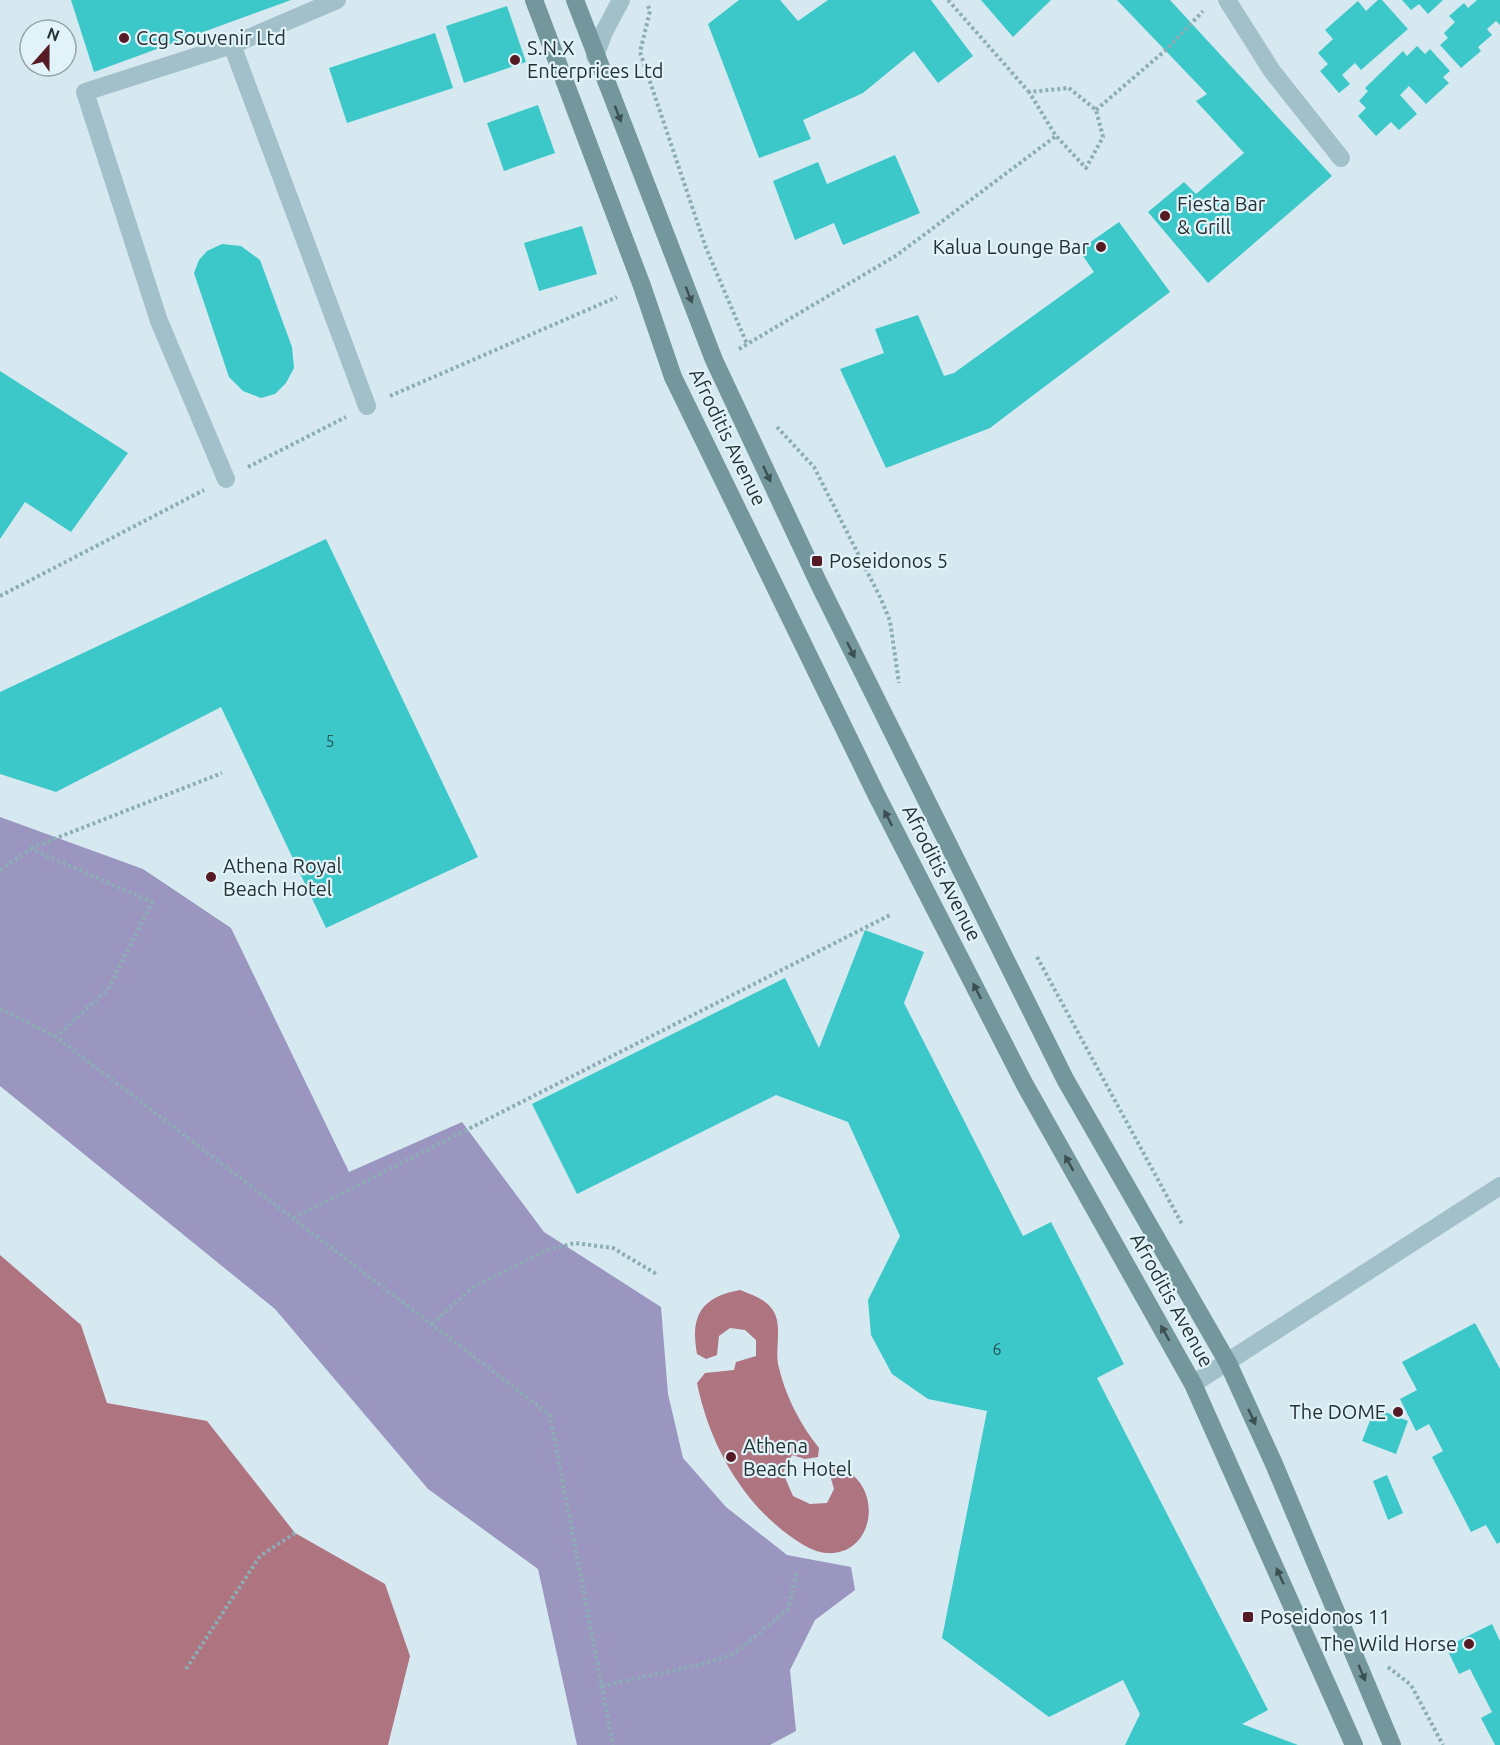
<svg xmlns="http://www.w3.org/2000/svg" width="1500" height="1745" font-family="Ubuntu,sans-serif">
	<rect width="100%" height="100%" fill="#d6e9f1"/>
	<path fill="#9a96c0" d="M0,817L143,869L231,928L349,1172L462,1122L544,1232L661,1307L668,1394L683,1458L726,1507L787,1555L851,1567L855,1590L815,1620L790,1670L796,1731L770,1745H577L538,1569L428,1489L275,1309L0,1086Z"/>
	<path fill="#ae7480" d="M0,1255L81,1325L107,1403L207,1421L295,1533L385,1584L410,1656L388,1745H0Z
		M740,1290C752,1295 764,1298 772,1309C783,1323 775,1348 778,1364C785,1395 799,1423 819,1448L818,1457L805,1459L792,1455L783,1473L793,1496L810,1504L827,1503L834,1489L830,1475L831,1465C886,1476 878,1557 826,1553C813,1552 800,1543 790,1536C740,1500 709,1442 697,1383L705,1373L734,1370L736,1362L756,1356V1340L745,1330L730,1328L719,1336L717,1355L706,1359L697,1354C690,1316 701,1297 740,1290Z"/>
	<path fill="#3cc8c9" d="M71,0H291L94,72Z
		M739,0H780L798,21L828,0H931L973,56L938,83L914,51L863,93L803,120L811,139L759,158L708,24Z
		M981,0H1051L1013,37Z
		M1117,0H1170L1332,176L1208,283L1148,212L1184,182L1196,194L1244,153L1196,101L1207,94Z
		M1378,0H1382L1408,29L1361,70L1355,63L1342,75L1350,84L1339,93L1320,71L1328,64L1318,53L1333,39L1325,30L1358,1L1366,11Z
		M1402,0H1443L1428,14L1419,4L1411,10Z
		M1477,0H1500V25L1496,21L1487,29L1492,35L1478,47L1481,51L1461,68L1440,45L1448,38L1444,33L1455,22L1449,16L1464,3L1468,8Z
		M507,6L526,62L464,83L446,26Z
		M435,33L453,88L347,123L329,68Z
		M1417,46L1425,54L1430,49L1450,71L1443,77L1449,83L1426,104L1409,86L1400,95L1417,114L1399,130L1391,122L1376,136L1358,116L1366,108L1359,101L1368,91L1365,88L1403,51L1407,56Z
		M538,105L555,153L504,171L487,123Z
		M895,155L920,213L843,245L834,223L795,240L773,181L818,162L827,184Z
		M1119,222L1170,292L990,428L886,468L840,369L884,353L875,329L918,315L944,376L954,373L1094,272L1079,250Z
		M582,226L597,274L539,291L524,243Z
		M222,244L241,246L260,260L292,347L294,368L286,383L275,394L261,398L243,391L229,377L194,273L199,260L207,251Z
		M0,371L128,453L71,532L25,502L0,539Z
		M326,539L478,857L326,928L221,707L56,792L0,774V692Z
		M865,930L924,952L904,1003L1023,1236L1051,1222L1124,1364L1097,1378L1268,1710L1242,1724L1298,1745H1125L1140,1714L1123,1680L1049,1717L942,1638L987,1411L928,1399L892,1374L871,1335L868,1300L900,1236L848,1122L776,1095L577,1194L532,1104L785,978L819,1048Z
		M1475,1323L1500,1369V1542L1497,1544L1486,1525L1471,1532L1432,1457L1443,1451L1429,1424L1416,1431L1400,1399L1417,1390L1402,1362Z
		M1375,1408L1408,1421L1396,1454L1362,1441Z
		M1387,1475L1403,1513L1388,1520L1373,1481Z
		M1492,1624L1500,1641V1745H1495L1481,1718L1492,1712L1470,1669L1459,1674L1446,1647Z"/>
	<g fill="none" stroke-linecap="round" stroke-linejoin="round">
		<path stroke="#8cadb4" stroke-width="4" stroke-dasharray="3 3" stroke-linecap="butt" d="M948,0L1029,92
			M648,6L650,11L640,52L706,248L747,344
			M1069,88L1096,110L1103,137L1086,168L1056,136L1029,92Z
			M1096,110L1168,48L1203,11
			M739,349L897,255L1056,136
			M390,396L617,297
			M777,427L814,467L881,599L890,621L899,683
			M248,467L346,417
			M0,596L204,490
			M31,848L222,773
			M0,870L31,849L152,902L108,989L56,1037
			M1037,957L1182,1224
			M0,1009L56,1037L550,1415L613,1745
			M293,1218L892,914
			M432,1324L472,1288L547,1250L575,1243L613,1248L658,1275
			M1388,1667L1411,1685L1443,1745
			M186,1669L260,1556L295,1533
			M602,1686L699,1665L734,1654L788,1609L797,1572"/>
		<path stroke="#a2c0c9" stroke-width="18" d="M1227,0L1272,71L1341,158"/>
		<path stroke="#a2c0c9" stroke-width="18" d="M232,45L367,406
			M595,56L604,32L621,0
			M226,479L159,321L85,92L232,45L337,0
			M1193,1384L1500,1186"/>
		<path stroke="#73979c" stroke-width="18" d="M534,0L642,286L673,377L876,794L1025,1085L1193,1384L1354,1745
			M575,0L714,360L819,584L1065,1079L1228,1363L1274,1464L1392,1745"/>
	</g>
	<defs><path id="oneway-solid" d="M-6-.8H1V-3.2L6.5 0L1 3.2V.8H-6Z" transform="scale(1.5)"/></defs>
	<g fill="#3c5052">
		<use href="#oneway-solid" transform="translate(618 114) rotate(69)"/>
		<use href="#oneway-solid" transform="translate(689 295) rotate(69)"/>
		<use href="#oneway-solid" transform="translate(767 474) rotate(65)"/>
		<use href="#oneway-solid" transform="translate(851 650) rotate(64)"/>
		<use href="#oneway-solid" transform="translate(888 818) rotate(-117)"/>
		<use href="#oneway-solid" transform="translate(977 991) rotate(-117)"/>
		<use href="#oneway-solid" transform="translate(1069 1163) rotate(-119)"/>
		<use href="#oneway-solid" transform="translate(1165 1333) rotate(-119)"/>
		<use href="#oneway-solid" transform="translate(1252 1417) rotate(65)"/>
		<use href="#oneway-solid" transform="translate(1280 1576) rotate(-114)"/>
		<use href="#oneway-solid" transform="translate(1362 1673) rotate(67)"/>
	</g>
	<g fill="#551a24" stroke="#e2f2f9" stroke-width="2">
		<circle cx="124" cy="38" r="6"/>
		<circle cx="515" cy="60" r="6"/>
		<circle cx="1165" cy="216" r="6"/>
		<circle cx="1101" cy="247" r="6"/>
		<rect x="811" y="555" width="12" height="12" rx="3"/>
		<circle cx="211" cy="877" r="6"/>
		<circle cx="1398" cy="1412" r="6"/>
		<circle cx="731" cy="1457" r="6"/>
		<rect x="1242" y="1611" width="12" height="12" rx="3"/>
		<circle cx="1469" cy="1644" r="6"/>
	</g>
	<g text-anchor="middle" stroke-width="4.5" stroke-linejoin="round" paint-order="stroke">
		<g font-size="16" fill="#2a5858">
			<text x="330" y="747">5</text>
			<text x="997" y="1355">6</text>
		</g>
		<g font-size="20" fill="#243233" stroke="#e2f2f9" text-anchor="start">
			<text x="136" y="45">Ccg Souvenir Ltd</text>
			<text x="527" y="55">S.N.X<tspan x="527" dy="23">Enterprices Ltd</tspan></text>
			<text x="1177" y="211">Fiesta Bar<tspan x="1177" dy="23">&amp; Grill</tspan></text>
			<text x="1089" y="254" text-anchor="end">Kalua Lounge Bar</text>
			<text x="829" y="568">Poseidonos 5</text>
			<text x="223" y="873">Athena Royal<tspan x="223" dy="23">Beach Hotel</tspan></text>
			<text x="1386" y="1419" text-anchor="end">The DOME</text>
			<text x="743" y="1453">Athena<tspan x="743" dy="23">Beach Hotel</tspan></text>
			<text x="1260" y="1624">Poseidonos 11</text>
			<text x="1457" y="1651" text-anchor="end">The Wild Horse</text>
		</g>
		<g font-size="20" fill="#243233" stroke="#e2f2f9">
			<text transform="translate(728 437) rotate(64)" y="7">Afroditis Avenue</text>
			<text transform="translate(942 873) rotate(63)" y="7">Afroditis Avenue</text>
			<text transform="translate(1172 1300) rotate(61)" y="7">Afroditis Avenue</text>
		</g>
	</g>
	<g transform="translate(48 48) rotate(21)"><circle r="28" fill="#e2f2f9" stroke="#96a5aa" stroke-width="1.5"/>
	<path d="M0-4.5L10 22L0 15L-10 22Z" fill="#551a24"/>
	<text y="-9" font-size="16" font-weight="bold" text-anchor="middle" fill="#243233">N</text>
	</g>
</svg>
